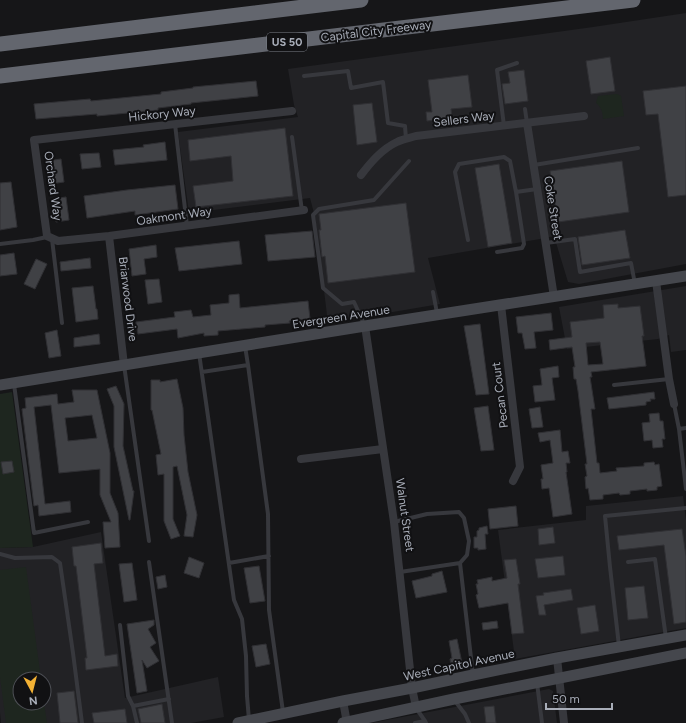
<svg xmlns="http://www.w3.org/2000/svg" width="686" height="723" font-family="Figtree,sans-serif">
	<rect width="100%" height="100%" fill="#161618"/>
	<path fill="#222225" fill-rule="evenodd" d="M686,13V264L579,284L568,282L554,236L540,239L428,258L440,304L328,323L315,217L310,198L189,213L178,132L298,117L294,105L288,69L593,27Z
		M686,286V350L671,352L669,335L658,339L567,349L559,307Z
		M683,496L686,520V628L515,659L498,530L586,520V506Z
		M101,532L125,698L218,677L224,717L191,723H1L0,712V548L33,547ZM20,679H44V703H20Z
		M549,689L553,691L557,723H371Z"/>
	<path fill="#1e261f" d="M617,94L621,96L624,116L603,119C603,112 601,107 596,103L598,96Z
		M12,392L33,547L0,548V394Z
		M26,567L41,679H20V703H44L47,723H6L0,677V570Z"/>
	<path fill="#404145" stroke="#303034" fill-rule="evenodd" d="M610,57L615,91L591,94L586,61Z
		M524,70L528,101L505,104L502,84L510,83L508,72Z
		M468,75L472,107L451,109L452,118L427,121L426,112H432L428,80Z
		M256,81L258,96L191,103V104L158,108V110L97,116V114L36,119L34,104L90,99L91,101L161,94V92L193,88V87Z
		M686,86V195L668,197L658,114L646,115L643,91Z
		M372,103L377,142L357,145L353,105Z
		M285,128L293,196L196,207L193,186L233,181L231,156L190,161L188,140Z
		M165,142L167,160L115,165L113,150L144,147L143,145Z
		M99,153L101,167L82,169L80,154Z
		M61,159L64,182L50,184L47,161Z
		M622,161L629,212L558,222L550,171Z
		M499,164L512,243L488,247L475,168Z
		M11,182L17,227L0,230V183Z
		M175,185L178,209L135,215V211L87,218L84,196L127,190Z
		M66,197L69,220L56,222L52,199Z
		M406,203L415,272L328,283L325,256L322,257L319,230H321L319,214Z
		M625,230L630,258L582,265L578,237Z
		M312,231L315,257L268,261L265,235Z
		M239,241L242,264L179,271L175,248Z
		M156,245L157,257L144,259L146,274L132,276L129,249Z
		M14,253L17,274L0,276V255Z
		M90,258L91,268L61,271L60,262Z
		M36,259L47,264L35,289L24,284Z
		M159,279L162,302L148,304L145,280Z
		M93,286L96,309H97L98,319L76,322L72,288Z
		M239,294L240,308L308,301L310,319L289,321L290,323L265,325V327L218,331V335L204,336V333L178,338L177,329L138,334L136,322L175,317L174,312L191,310L193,317L211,315L210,305L229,303V295Z
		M618,304V308L640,306L644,336H642L646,366L591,372L592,377H590L595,409H591L597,463H599L600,473L617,471L616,468L644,466V463L654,462L655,465L659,464L662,486L657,487V490L647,491V489L630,491V494L620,495L619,493L603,495V499L590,500L588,488L586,489L585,477L587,476L585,464H587L578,391L576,379H574L573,367H575L572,347L550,350L549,340L572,337L570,322L604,318L603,305ZM600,342L603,364L588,365L586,343Z
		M551,313L553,330L534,332L536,348L525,349L522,333H518L516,317Z
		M480,324L489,394L476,395L464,326Z
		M57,330L61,356L49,358L45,333Z
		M99,334L100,344L74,347V338Z
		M558,366L559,377L552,378L555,400L535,402L533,386L542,385L540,369Z
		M177,379L183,408L184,435L188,472L197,515L193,537L184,536L187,515L177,466L173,467V519L180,536L171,539L164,521V474L158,475L156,455L161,454L152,410H151V380H160V382Z
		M116,386L124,404L123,446L133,491H134L130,520H129L114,447V406L107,389Z
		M72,390H97L110,453V493L118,513L120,547L105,548L103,522H111L100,495V469L59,473L51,405L34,407L45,504L70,501L71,512L39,516L38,505L34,506L22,409L26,408L25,398L57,394L58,404L74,402ZM92,415L97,438L68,441L65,418Z
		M654,392L655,399H650L651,401L646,402V405L609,409L607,398Z
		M488,406L494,450L481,451L474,408Z
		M540,407L543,427L532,428L529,409Z
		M659,413L660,421H663L665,439H662L663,447L653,448L652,440L644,441L642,423L650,422L649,414Z
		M560,430L562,452L568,451L570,463H566L567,472H566L572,514L553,517L549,488L542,489L541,479H543L541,465L553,463L550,440L540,442L538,433Z
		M12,461L14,472L3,474L1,462Z
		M516,506L518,526L490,529L488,509Z
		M487,526L488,534H485L486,549L478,550V548H474V537H477V531L479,530V528Z
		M553,527L555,543L539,545L538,529Z
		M682,529L686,556V622L674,624L664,545L619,550L617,536Z
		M101,543L103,563L94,564L105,656L117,654L118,666L86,670L85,658H87L76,566H74L72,547Z
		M563,556L565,575L538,578L535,559Z
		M189,557L204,563L199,578L184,573Z
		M516,559L520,584H518L524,633L512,634L508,603L479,608L476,595L478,594L476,584H478L477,580L492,577V581L507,578L504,560Z
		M132,563L137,600L124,602L119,564Z
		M259,566L265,601L250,603L244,568Z
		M442,571L447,592L416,598L412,581L432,576V574Z
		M165,575L167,587L158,589L156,577Z
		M644,586L648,618L628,620L625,588Z
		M571,589L573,600L544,605L546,615H539L536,596L544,595L543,593Z
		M595,605L599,631L581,634L577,608Z
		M154,620V625L148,629L156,643L150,647L159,661L147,668L142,660L147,691L137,693L127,624Z
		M497,621L498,628L483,630L482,623Z
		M457,639L462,663L451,666L450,659L452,658L449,641Z
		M266,644L270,664L256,667L252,646Z
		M74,691L78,723H60L57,693Z
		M162,704L165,723H141L138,709Z
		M494,706L496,723H486L484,707Z
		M125,709L127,723H94L92,713Z"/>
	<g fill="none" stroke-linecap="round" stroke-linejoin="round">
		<path stroke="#37383d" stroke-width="4" d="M304,76L348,71L351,88L383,82L388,123L405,126L406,139
			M525,109L527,123
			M175,124L187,226
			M504,126L497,70L517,63
			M292,137L302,211
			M534,165L638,148
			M52,239L62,323
			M468,240L455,172L459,164L504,157L510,161L516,192
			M546,243L575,239L580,272L631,263L635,284
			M0,244L33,240L47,237
			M497,252L522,248L524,244L516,192L537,189
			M433,292L437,313
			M364,324L354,302L342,304L323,288L313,215L319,209L374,200L409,161
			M245,346L248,365
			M199,353L234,600L242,619L246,656L247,696L249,720
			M124,365L149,541
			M202,372L248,365L268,514L269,610L283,712
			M14,384L34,533L88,522
			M614,385L669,379
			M674,404L679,429
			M686,428L679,429L686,489
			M394,522L427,514L459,512L464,518L469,541L467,555L460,563
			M0,554L15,558L52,557L60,563L73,653L82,723
			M149,562L172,723
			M628,562L655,559L666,638
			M229,563L269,556
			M400,572L460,563L473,675
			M120,625L128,696L133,706
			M619,646L610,567L605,516L686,508
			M537,683L542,723
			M455,701L465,714L469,723
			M416,708L425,721L426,723
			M137,723L133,706L169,699
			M415,723L425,721"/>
		<path stroke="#37383d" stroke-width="8" d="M292,111L34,140L47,236L58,241L109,236L304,210
			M527,123L554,297
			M361,175C371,162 382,149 397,142C403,139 410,138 416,136L584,116
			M109,236L124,365
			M656,281L669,379L674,404
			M501,305L520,467L513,481
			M365,326L394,522L412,688L416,707
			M301,459L383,449
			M557,658L564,723
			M343,701L347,723"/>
		<path stroke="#45474d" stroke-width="11" d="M0,385L365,326L686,276
			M238,723L343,701L412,688L473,675L557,658L686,635
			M343,723L454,699L686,653"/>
		<path stroke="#63666e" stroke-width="15" d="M0,44L361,0
			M0,76L633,0"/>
	</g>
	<g text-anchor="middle" stroke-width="4" stroke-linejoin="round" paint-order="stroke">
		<rect fill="#111113" stroke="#7b7e86" stroke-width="1" x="267" y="33" width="40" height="18" rx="3"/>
		<g font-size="11" font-weight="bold" fill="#a8adb8">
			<text x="287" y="46">US 50</text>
		</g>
		<g font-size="12" fill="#a8adb8" stroke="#111113">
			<text transform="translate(376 31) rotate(-7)" y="4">Capital City Freeway</text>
			<text transform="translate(162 114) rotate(-6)" y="4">Hickory Way</text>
			<text transform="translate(464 119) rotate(-7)" y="4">Sellers Way</text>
			<text transform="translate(53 186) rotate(82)" y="4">Orchard Way</text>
			<text transform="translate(553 208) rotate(81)" y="4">Coke Street</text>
			<text transform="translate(174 216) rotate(-8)" y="4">Oakmont Way</text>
			<text transform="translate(128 299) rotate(83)" y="4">Briarwood Drive</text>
			<text transform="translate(341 317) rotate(-9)" y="4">Evergreen Avenue</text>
			<text transform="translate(500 395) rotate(-97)" y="4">Pecan Court</text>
			<text transform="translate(405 515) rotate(82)" y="4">Walnut Street</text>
			<text transform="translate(459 665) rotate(-12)" y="4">West Capitol Avenue</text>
		</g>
	</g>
	<g transform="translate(32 691) rotate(173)"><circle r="19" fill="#111113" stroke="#4d4f55"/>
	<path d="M0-3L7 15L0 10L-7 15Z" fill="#f2b134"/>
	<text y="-6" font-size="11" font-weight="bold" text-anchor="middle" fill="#a8adb8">N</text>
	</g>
	<path d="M546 703v6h66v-6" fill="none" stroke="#a8adb8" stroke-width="2"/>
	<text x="552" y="703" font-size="12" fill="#a8adb8" stroke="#111113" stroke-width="3" paint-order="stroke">50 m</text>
</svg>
